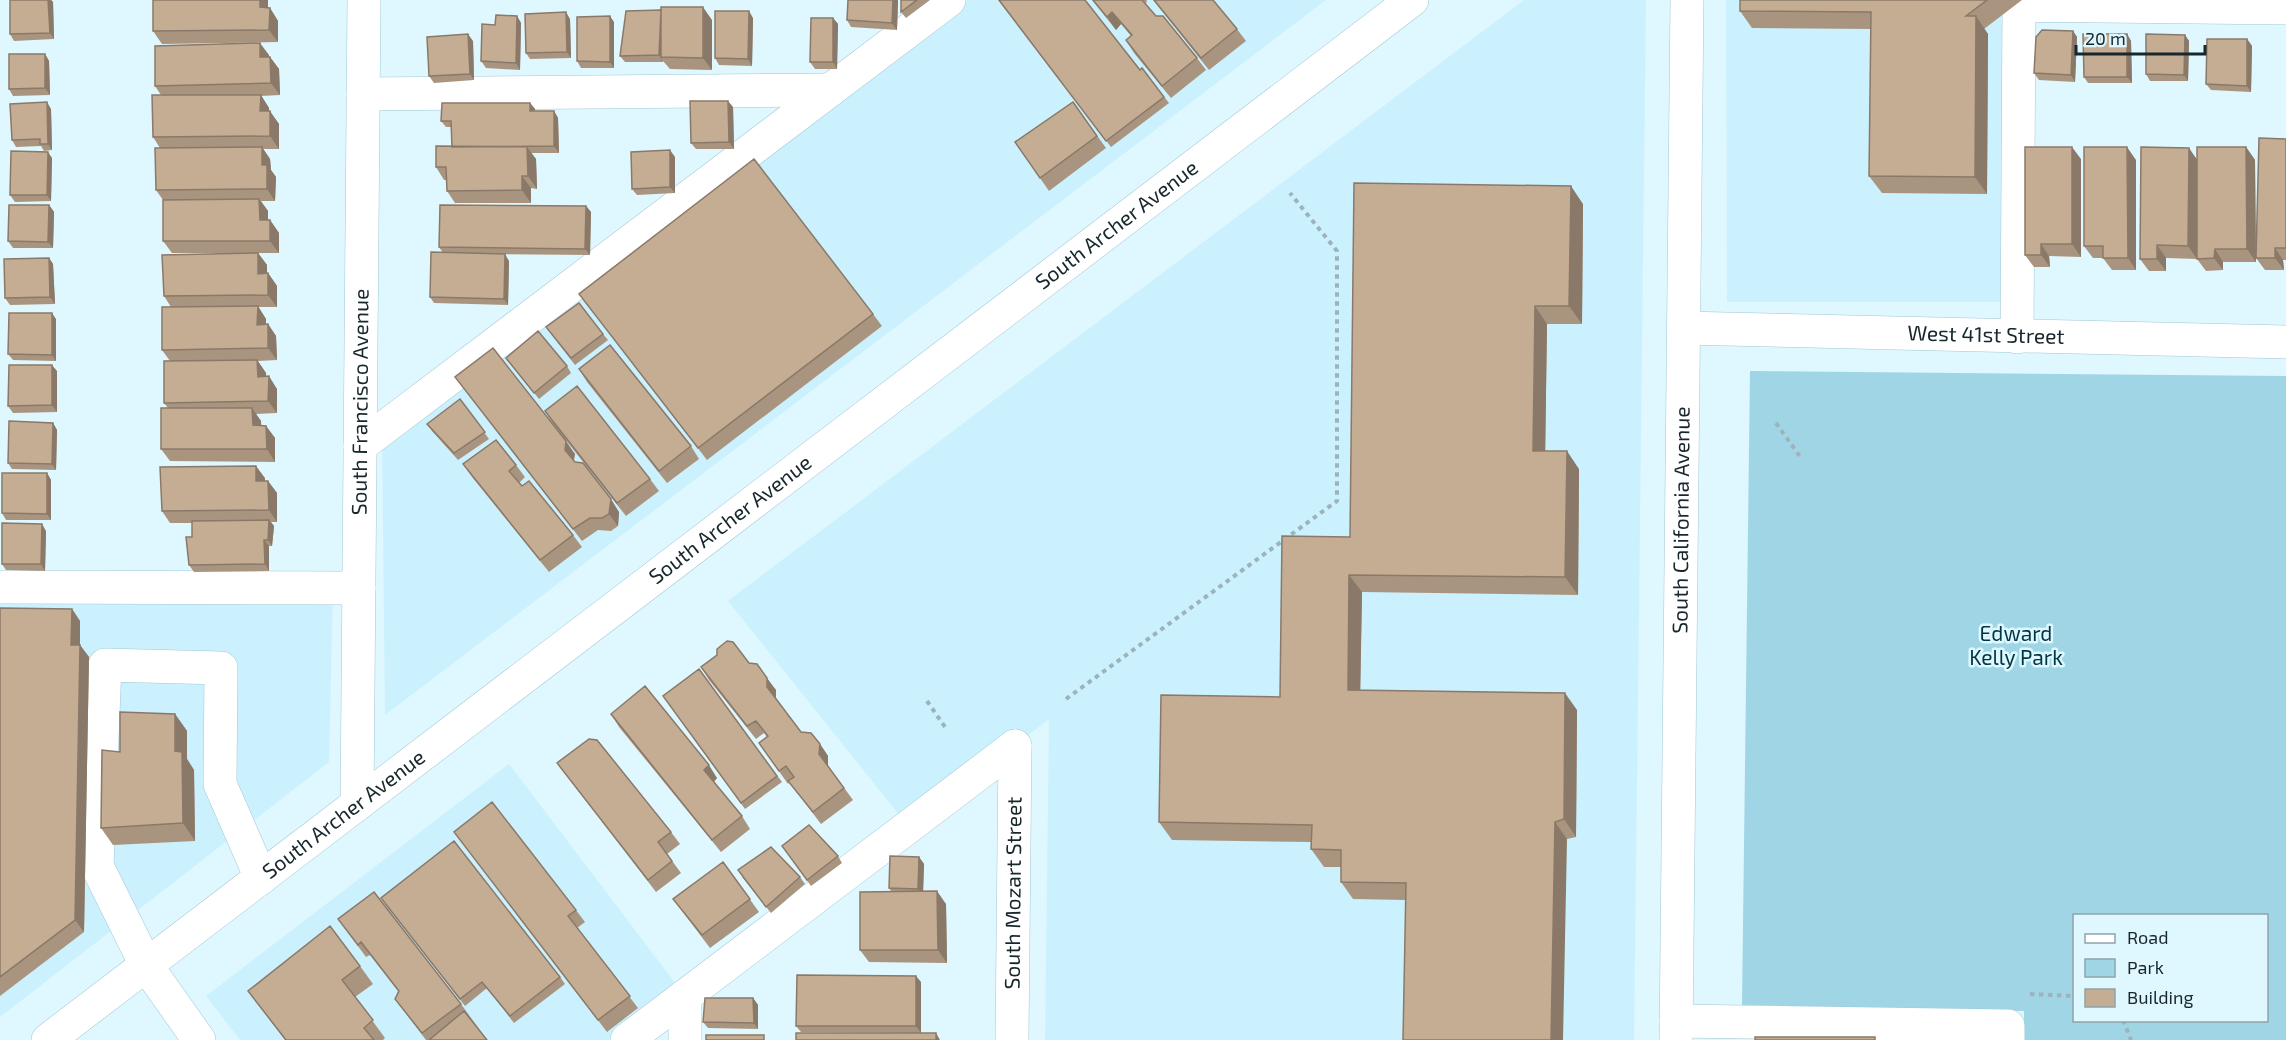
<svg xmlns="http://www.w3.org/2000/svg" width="2286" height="1040" font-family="'Exo 2',sans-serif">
	<rect width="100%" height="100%" fill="#dff7fe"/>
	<path fill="#cbf1fe" d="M949,0H1326L385,715L382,430Z
		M1524,0H1646L1634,1040H1045L1049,719L909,827L728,601Z
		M1726,0H2286L2019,5L2017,302H1727Z
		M0,587H333L329,762L0,1017Z
		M509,764L685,996L627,1040H240L206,996Z"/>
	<path fill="#a0d5e5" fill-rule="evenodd" d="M1750,371L2286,376V1040H2024V1011L1742,1005ZM2074,916H2266V1020H2074Z"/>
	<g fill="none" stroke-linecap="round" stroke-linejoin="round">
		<defs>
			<g id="minor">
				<path d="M363,94L830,90"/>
				<path id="s1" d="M1684,328L2286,342"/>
				<path d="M2017,337L2019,5L2286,8"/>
				<path d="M360,446L949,0"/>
				<path d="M0,587L359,588"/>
				<path id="s2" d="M357,804L364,0"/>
				<path d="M1676,1021L2008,1026V1040"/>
				<path d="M199,1040L146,965L97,866L105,665L221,668L220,784L261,878"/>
				<path d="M627,1040L1015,746"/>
				<path d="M685,1040V996"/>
				<path id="s3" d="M1012,1040L1015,746"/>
			</g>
			<g id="major">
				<path id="s4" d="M48,1040L1412,0"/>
				<path id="s5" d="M1676,1040L1687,0"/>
			</g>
		</defs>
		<use href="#minor" stroke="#a1c8d4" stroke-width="34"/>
		<use href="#major" stroke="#a1c8d4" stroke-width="34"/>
		<path stroke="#9db2b9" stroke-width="4" stroke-dasharray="4.5 4.5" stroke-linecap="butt" d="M1776,423L1801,458
			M1066,699L1337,501V251L1290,193
			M927,701L945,727
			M2030,994L2074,996
			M2123,1020L2131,1040"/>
		<use href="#minor" stroke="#fff" stroke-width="33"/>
		<use href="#major" stroke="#fff" stroke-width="33"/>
	</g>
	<path fill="#a9957f" d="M10,0H51L53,2L54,39L14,41L10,34Z
		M153,0H268V8H270L278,21V42L162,44L153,31Z
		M848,0H898L897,30L851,27L847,20Z
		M901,0H930L906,18L901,12Z
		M998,0L1140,70L1142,68L1169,103L1111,147Z
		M1092,0H1147L1146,4L1156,16L1197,58L1206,70L1171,98L1134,53L1126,40L1131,36L1121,24L1116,30Z
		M1153,0H1213L1237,29L1246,41L1209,70Z
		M1740,0H2022L1984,29L1988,34L1987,194L1882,193L1869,176L1871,29L1752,28L1740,11Z
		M517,16L521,23L520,70L486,68L481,61L495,25Z
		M753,18L752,66L719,65L715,58Z
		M833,18L838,24L837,69H815L810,62Z
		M570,19L571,58L530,59L526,53Z
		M712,20V70L670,69L663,61V62H625L620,56Z
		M614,22V68H581L577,61Z
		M2073,31L2077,37L2075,82L2039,80L2034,73Z
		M2127,34L2131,41L2132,83H2088L2084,77Z
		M2185,35L2189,41L2188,81H2150L2146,74Z
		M2247,39L2252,46L2251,92L2211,90L2206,84Z
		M473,41L474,80L434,83L429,76Z
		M45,54L49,61L50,95L13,96L9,89Z
		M269,55V57H270L279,69L280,95L261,96L269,108V111L279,124V149H263L270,159L271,170L276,177L275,201H261L268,211V220H270L279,233V253H258L267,265V273H268L277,286V307H258L266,319V324H268L276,336L277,360L258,361L266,373V376L277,389V413L256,414L261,421V426H266L275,438V462L170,461L161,449L168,408L164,403L170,361L162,350L171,307L164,296L234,253H172L163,241V200L156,190L160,148L153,137L161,95L155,86Z
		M1073,102L1106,148L1049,191L1015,142Z
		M530,103L535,109V111H554L558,118L559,153H531L536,159L537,189L531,188V203H455L447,191V180H444L436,167L452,147V127H446L441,121Z
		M733,107L734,149H696L691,143Z
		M51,109L52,150L44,151L41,146L16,147L12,140Z
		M2286,139V260H2283L2284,270H2265L2256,258Z
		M2246,147L2255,160L2256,262H2223V270L2206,271L2197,259V215V259L2166,258V271H2149L2140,259L2197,160Z
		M675,157V193L637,195L632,189Z
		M52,158L51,201L15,202L10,195Z
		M2081,159V257L2049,256L2050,267H2034L2025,255Z
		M2136,160V270H2112L2103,258H2093L2084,246Z
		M1583,204L1582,324H1547L1545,451L1579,469L1578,595L1362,592L1360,690L1577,710L1576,837L1567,839L1405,900L1353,899L1341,882V867H1324L1311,849V842L1172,840L1159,822L1280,697L1350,537Z
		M49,205L54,212L53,248H13L8,241Z
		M586,206L591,212L590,255L489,254L509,261L508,305L434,303L430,297L443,253L439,247Z
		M49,258L53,264L55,304L10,305L5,298Z
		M579,294L873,314L882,326L707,460Z
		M56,319V361L13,360L8,354Z
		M551,334H603L608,340L575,365Z
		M506,358L567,366L571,373L539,399Z
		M579,369L691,446L699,459L667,483L587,382Z
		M57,371V412L13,413L8,406Z
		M455,377L575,454L574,461L619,512L618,526L611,531L598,530L582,541Z
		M460,399L489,439L458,460L432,431L427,424Z
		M545,411L650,479L659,491L626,516L553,424Z
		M53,423L57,430L56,470L12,469L8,463Z
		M463,464L516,465L525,477L519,483L573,535L582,547L549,572L472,477Z
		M47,473L51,480V520H6L2,513Z
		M265,478V481H268L277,493V522H271L274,526L272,546H269V571L194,572L189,565L192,537V523H170L162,511Z
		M46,531L45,571L6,570L2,564Z
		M0,608L72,609L80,621V645L89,657L84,932L0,996Z
		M749,663L776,690V698L801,732L820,744L828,756V766L853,800L821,824L789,782L788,784L759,743L767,737L764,733L756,739L709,680L701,667Z
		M699,669L782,782L745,809L663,696Z
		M175,714L187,731V759L194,770L195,841L113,845L101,828L120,752Z
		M611,714L717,778L714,782L742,816L750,829L721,852L619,727Z
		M557,763L671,832L680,844L667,854L681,873L656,892Z
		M454,832L576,910L585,922L577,928L638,1008L607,1032Z
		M782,846L838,856L842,863L811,886Z
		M919,857L924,864L923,891L946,904L947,963L869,962L860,950L891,891L889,888Z
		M723,862L759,912L710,948L673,899Z
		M742,877H800L805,884L771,913Z
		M385,904L560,977L565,984L514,1023L487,988L465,1006Z
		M338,919L461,1004L487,1040H426L395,999L398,991L370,955L366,957Z
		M360,966L373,984L355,997L385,1038L383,1040H285L248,991Z
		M921,982V1033L801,1032L796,1026Z
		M753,998L758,1005V1029L708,1028L703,1022Z"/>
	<path fill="#8a7968" d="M48,0H51L53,2L54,39L50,33Z
		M260,0H268V19L260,7Z
		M893,0H898L897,30L892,23Z
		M703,7L712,20V70L703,58Z
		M270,8L278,21V42L269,30Z
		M661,10V57L663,62L659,55Z
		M749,11L753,18L752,66L748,59Z
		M566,12L570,19L571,58L567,52Z
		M1112,12L1121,24L1116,30L1107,17Z
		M517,16L521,23L520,70L516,63Z
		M610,16L614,22V68L610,62Z
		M1976,16L1988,34L1987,194L1975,177Z
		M833,18L838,24L837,69L833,62Z
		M2073,31L2077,37L2075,82L2071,75Z
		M468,34L473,41L474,80L470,74Z
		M2127,34L2131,41L2132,83L2127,77Z
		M2185,35L2189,41L2188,81L2184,75Z
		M2247,39L2252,46L2251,92L2247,86Z
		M260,43L269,55V70L260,57Z
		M45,54L49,61L50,95L45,88Z
		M270,57L279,69L280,95L271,83Z
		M261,95L269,108V123L260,111Z
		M728,101L733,107L734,149L729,142Z
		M47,102L51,109L52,150L48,144Z
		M530,103L535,109L534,118L530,111Z
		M270,111L279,124V149L270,136Z
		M554,111L558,118L559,153L554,146Z
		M262,147L270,159L271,170L276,177L275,201L267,189L262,165Z
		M527,147L536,159L537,189L528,176Z
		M2072,147L2081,159V257L2072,244Z
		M2127,147L2136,160V270L2128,258Z
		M2246,147L2255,160L2256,262L2247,249Z
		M2189,148L2198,161L2197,259L2188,246Z
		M670,150L675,157V193L670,187Z
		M48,152L52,158L51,201L47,195Z
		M522,176L531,188V203L522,190Z
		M1571,186L1583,204L1582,324L1569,306Z
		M259,199L268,211V232L260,220Z
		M49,205L54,212L53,248L48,242Z
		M586,206L591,212L590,255L585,249Z
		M270,220L279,233V253L270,241Z
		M2041,244L2049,256L2050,267L2041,255Z
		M2157,245L2166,258V271L2157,259Z
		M2275,248L2283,260L2284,270L2275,258Z
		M2215,249L2223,262V270L2214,258Z
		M258,253L267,265V286L258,274Z
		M505,254L509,261L508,305L504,299Z
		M49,258L53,264L55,304L50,297Z
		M268,273L277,286V307L268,295Z
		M258,306L266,319V338L257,325Z
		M1535,306L1547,324L1545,468L1533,451Z
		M52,313L56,319V361L52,355Z
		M268,324L276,336L277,360L268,348Z
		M257,360L266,373L267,389L258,377Z
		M52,365L57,371V412L52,405Z
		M269,376L277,389V413L268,401Z
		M252,408L261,421L262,438L253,425Z
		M53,423L57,430L56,470L52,464Z
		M266,426L275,438V462L267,449Z
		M566,441L575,454L573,462L565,450Z
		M1567,451L1579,469L1578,595L1565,577Z
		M256,466L265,478V494L256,481Z
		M47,473L51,480V520L47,514Z
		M268,481L277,493V522L269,510Z
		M611,499L619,512L618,526L609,514Z
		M269,520L274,526L272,546L268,540Z
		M42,524L46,531L45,571L41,564Z
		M264,540L269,546V571L265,564Z
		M1349,575L1362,592L1360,708L1348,690Z
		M72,609L80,621V658L71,645Z
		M80,645L89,657L84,932L75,920Z
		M767,678L776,690V699L767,687Z
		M1565,693L1577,710L1576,837L1564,819Z
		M175,714L187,731V759L194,770L195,841L183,823L175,751Z
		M820,744L828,756V766L819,754Z
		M709,765L717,778L713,782L704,770Z
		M1555,822L1567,839L1563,1040H1551Z
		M919,857L924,864L923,895L918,889Z
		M937,891L946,904L947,963L938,950Z
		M916,976L921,982V1033L916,1026Z
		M753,998L758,1005V1029L754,1023Z
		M936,1033L940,1040H936Z"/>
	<path fill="#c5ad94" stroke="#8a7968" stroke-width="1.5" d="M10,0H48L50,33L10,34Z
		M153,0H260V7L270,8L269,30L153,31Z
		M848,0H893L892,23L847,20Z
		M901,0H917L901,12Z
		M999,0H1085L1140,70L1142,68L1164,97L1106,141Z
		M1093,0H1142L1156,16H1163L1197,58L1162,86L1126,40L1132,35L1112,12L1107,17Z
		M1154,0H1213L1237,29L1201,58Z
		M1740,0H1987L1966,16H1976L1975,177L1869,176L1871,12L1740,11Z
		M661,7H703V58L661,57Z
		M661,10L659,55L620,56L626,11Z
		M715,11H749L748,59L715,58Z
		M566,12L567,52L526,53L525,14Z
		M496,15L517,16L516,63L481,61L482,24L495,25Z
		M610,16V62L577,61V17Z
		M811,18H833V62H810Z
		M2042,30L2073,31L2071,75L2034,73L2036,37Z
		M468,34L470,74L429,76L427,37Z
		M2083,34H2127V77H2084Z
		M2146,34L2185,35L2184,75L2146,74Z
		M2207,39H2247V86L2206,84Z
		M260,43V57H270L271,83L155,86V46Z
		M9,54H45V88L9,89Z
		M152,95H261L260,111H270V136L153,137Z
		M690,101H728L729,142L691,143Z
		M47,102L48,144H40V139L12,140L10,104Z
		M1073,102L1097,136L1040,178L1015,142Z
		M442,103H530V111H554V146L452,147L451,121H441Z
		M2259,138L2286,139V248H2275V258H2256Z
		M436,146L527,147L528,176H522V190L447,191L446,167H436Z
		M262,147V165H267V189L156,190L155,148Z
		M2025,147H2072V244H2041V255H2025Z
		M2084,147H2127L2128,258H2103V246H2084Z
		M2141,147L2189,148L2188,246L2157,245V259H2140Z
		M2197,147H2246L2247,249H2215L2214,258L2197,259Z
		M670,150V187L632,189L631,152Z
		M11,151L48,152L47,195H10Z
		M754,159L873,314L698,448L579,294Z
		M1354,183L1571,186L1569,306H1535L1533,451H1567L1565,577L1349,575L1348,690L1565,693L1564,819L1555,822L1551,1040H1403L1406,883L1341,882V850L1311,849L1312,825L1159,822L1161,695L1280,697L1282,536L1350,537Z
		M259,199L260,220H270V241H163V200Z
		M9,205H49L48,242L8,241Z
		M440,205L586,206L585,249L439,247Z
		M431,252L505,254L504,299L430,297Z
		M258,253V274L268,273V295L164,296L162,255Z
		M49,258L50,297L5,298L4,259Z
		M579,303L603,334L571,358L546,327Z
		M258,306L257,325L268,324V348L162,350V307Z
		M9,313H52V355L8,354Z
		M538,331L567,366L534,393L506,358Z
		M610,345L691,446L659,471L579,369Z
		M493,348L566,441L565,450L575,462L583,463L611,499L609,514L602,518H590L573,529L455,377Z
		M257,360L258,377L269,376L268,401L164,403V361Z
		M9,365H52V405L8,406Z
		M577,386L650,479L617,503L545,411Z
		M460,399L485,432L454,453L427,424Z
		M161,408H252L253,425L266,426L267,449H161Z
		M9,421L53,423L52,464L8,463Z
		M496,440L516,465L509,471L522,486L529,481L573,535L540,560L463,464Z
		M256,466V481H268L269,510L162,511L160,467Z
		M2,473H47V514L2,513Z
		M269,520L268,540H264L265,564L189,565L186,537H192V521Z
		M2,523L42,524L41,564H2Z
		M0,608L72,609L71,645H80L75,920L0,977Z
		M727,641L733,642L749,663L757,664L767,678V687L801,732L811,733L820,744L819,754L844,788L813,812L788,781L794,777L786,766L779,771L759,743L768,736L756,721L747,726L701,667L717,655V649Z
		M699,669L777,776L741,803L663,696Z
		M645,686L709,765L704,770L742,816L712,840L611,714Z
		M120,712L175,714V751L182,752L183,823L101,828L102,750L120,752Z
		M589,739L597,740L671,832L658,842L672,861L648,880L557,763Z
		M492,802L576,910L568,916L630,996L598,1020L454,832Z
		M809,825L838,856L807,880L782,846Z
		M454,841L560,977L510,1016L482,982L460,999L381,898Z
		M771,847L800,877L766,907L738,870Z
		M890,856L919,857L918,889L889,888Z
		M723,862L750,899L702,935L673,899Z
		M937,891L938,950H860V892Z
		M374,892L461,1004L422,1033L395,999L399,991L361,942L358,945L338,919Z
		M330,926L360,966L342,980L373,1020L364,1028L374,1040H286L248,991Z
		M797,975L916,976V1026H796Z
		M705,998H753L754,1023L703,1022Z
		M464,1011L487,1040H429Z
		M796,1033H936V1040H796Z
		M706,1035H764V1040H706Z
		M1755,1037H1875V1040H1755Z"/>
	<g text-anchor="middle" stroke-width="5" stroke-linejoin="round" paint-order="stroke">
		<g font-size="21" fill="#18272c" stroke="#dff7fe">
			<text dy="7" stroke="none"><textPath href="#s4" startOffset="1344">South Archer Avenue</textPath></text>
			<text dy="7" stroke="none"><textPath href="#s1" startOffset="302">West 41st Street</textPath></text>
			<text dy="7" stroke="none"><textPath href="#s2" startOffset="402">South Francisco Avenue</textPath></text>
			<text dy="7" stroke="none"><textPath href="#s4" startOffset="858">South Archer Avenue</textPath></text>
			<text dy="7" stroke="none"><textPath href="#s5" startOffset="520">South California Avenue</textPath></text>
			<text dy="7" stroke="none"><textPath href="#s4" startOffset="372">South Archer Avenue</textPath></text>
			<text dy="7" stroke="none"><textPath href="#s3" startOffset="147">South Mozart Street</textPath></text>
		</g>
		<g font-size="21" fill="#003643" stroke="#dff7fe">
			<text x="2016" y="641">Edward<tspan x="2016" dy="24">Kelly Park</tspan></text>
		</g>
	</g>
	<rect x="2073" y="914" width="195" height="108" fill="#dff7fe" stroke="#8fa4aa" stroke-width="1.5"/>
	<rect x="2085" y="934" width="30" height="9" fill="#ffffff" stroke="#8fa4aa" stroke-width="1.5"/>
	<text x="2127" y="944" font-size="18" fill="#18272c">Road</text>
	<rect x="2085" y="959" width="30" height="18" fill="#a0d5e5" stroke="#8fa4aa" stroke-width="1.5"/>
	<text x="2127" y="974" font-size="18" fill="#18272c">Park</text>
	<rect x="2085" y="989" width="30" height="18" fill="#c5ad94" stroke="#8fa4aa" stroke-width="1.5"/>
	<text x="2127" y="1004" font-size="18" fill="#18272c">Building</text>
	<path d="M2076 45v9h129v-9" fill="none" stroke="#18272c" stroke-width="3"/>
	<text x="2085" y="45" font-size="18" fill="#18272c" stroke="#dff7fe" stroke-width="4.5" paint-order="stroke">20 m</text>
</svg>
